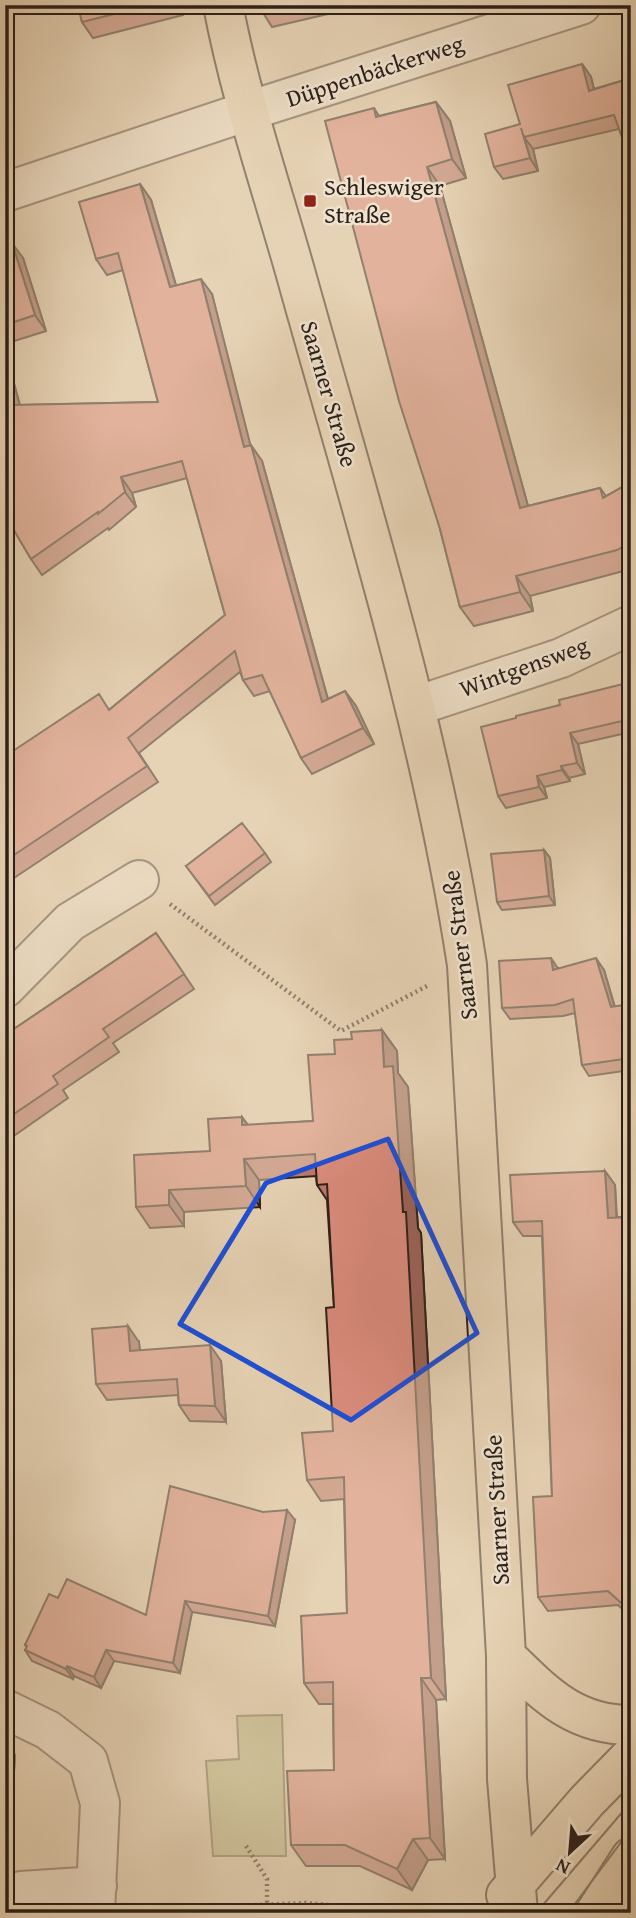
<svg xmlns="http://www.w3.org/2000/svg" width="636" height="1918" font-family="'Gentium Book Plus',serif">
	<rect width="100%" height="100%" fill="#e6d2b4"/>
	<filter id="stains"><feTurbulence type="fractalNoise" baseFrequency=".00286" numOctaves="4"/><feColorMatrix values="0 0 0 0 .2 0 0 0 0 .09 0 0 0 0 .02 0 0 0 .5 -.17"/></filter>
	<radialGradient id="worn" r=".72"><stop offset=".6" stop-color="#630" stop-opacity="0"/><stop offset="1" stop-color="#630" stop-opacity=".3"/></radialGradient>
	<path fill="#bdba87" stroke="#746c50" stroke-width="2" d="M282,1715L286,1856H213L206,1761L239,1759L237,1716Z"/>
	<g fill="none" stroke-linecap="round" stroke-linejoin="round">
		<defs>
			<path id="minor" d="M5,192L248,111L581,5
				M416,706L561,658L631,625
				M5,988L70,922L139,880
				M5,1709L48,1730L88,1761L100,1803L95,1913
				M5,1897L21,1891L97,1886"/>
			<path id="major" d="M223,5C240,95 270,183 295,271C359,501 431,729 467,965L506,1656L507,1779L518,1913
				M506,1656C544,1693 573,1725 631,1725
				M506,1895L587,1801L631,1756
				M595,1913L631,1857"/>
		</defs>
		<use href="#minor" stroke="#5a4c40" stroke-width="42"/>
		<use href="#major" stroke="#2b1f19" stroke-width="42"/>
		<path stroke="#2b1f19" stroke-width="4.5" stroke-dasharray="2 3.5" stroke-linecap="butt" d="M170,904L341,1031L429,985
			M246,1846L267,1879V1905
			M134,1910L305,1903L367,1908L377,1913"/>
		<use href="#minor" stroke="#efe2ce" stroke-width="38"/>
		<use href="#major" stroke="#e6d2b4" stroke-width="38"/>
		<path stroke="#2b1f19" stroke-width="2" d="M536,1913L631,1802
			M568,1913L631,1829"/>
	</g>
	<path fill="#be796d" stroke="#2b1f19" stroke-width="2" d="M78,5H180L183,15L93,38L82,22Z
		M260,5H326L328,14L272,27L262,11Z
		M582,64L591,77L594,89L631,78L619,129L533,149L538,171L503,179L494,167L520,124Z
		M436,102L450,121L466,178L440,186L528,506L600,488L606,496L631,482V569L530,596L533,611L474,626L460,607L440,529L374,108L379,116Z
		M140,184L151,200L176,285L212,294L250,445L262,461L328,699L345,691L356,706L374,744L312,774L301,758L270,691L254,696L243,680L240,672L139,753L158,782L5,884V746L10,753L110,709L225,615L187,478L132,493L136,507L109,530L108,528L42,575L31,559L5,515V351L20,405L158,402L123,270L107,275L96,259Z
		M5,245L23,258L46,331L5,344Z
		M631,682V732L578,744L585,774L569,778L570,781L544,787L547,798L506,808L498,796L516,718L560,705Z
		M544,850L550,858L555,905L502,910L497,902Z
		M265,853L271,862L215,905L186,866Z
		M156,933L194,989L113,1043L119,1052L63,1090L68,1098L5,1142V1035Z
		M558,968L604,970L615,1007L631,1004V1070L589,1076L582,1065L575,1013L563,1016L510,1019L502,1008Z
		M382,1030L397,1051L398,1073L408,1087L418,1228L421,1233L446,1699L436,1700L445,1859L428,1860L412,1890L360,1866H306L291,1845L334,1770L333,1704H319L304,1683L347,1613L344,1499L321,1501L307,1480L333,1431L334,1307L327,1200L317,1185L316,1176L259,1180L260,1207L184,1212V1226L150,1228L136,1207L210,1151L242,1117L248,1125L313,1121L335,1054L352,1039Z
		M605,1171L615,1185L617,1217H631V1617L618,1605L548,1611L538,1597L552,1496L542,1236H523L513,1222Z
		M139,1342L140,1351L221,1361L226,1422L190,1421L179,1405L178,1395L107,1400L96,1384Z
		M295,1520L275,1626L192,1612L180,1673L114,1661L101,1688L74,1676L73,1679L32,1661L25,1650L27,1647L25,1645L58,1598L146,1615Z
		M5,1741L15,1755L10,1838H5Z"/>
	<path fill="#9b6359" stroke="#2b1f19" stroke-width="2" d="M176,5H180L183,15Z
		M322,5H326L328,14Z
		M582,64L591,77L597,103L589,91Z
		M436,102L450,121L466,178L452,159Z
		M524,137L533,149L538,171L530,158Z
		M427,167L440,186L534,528L520,508Z
		M140,184L151,200L181,303L170,287Z
		M12,243L23,258L46,331L35,315Z
		M201,279L212,294L255,463L244,447Z
		M5,351L24,421L13,405L5,376Z
		M251,445L262,461L333,718L322,702Z
		M121,477L132,493L136,507L125,492Z
		M516,576L530,596L533,611L520,592Z
		M345,691L356,706L374,744L363,728Z
		M570,733L578,744L585,774L577,763Z
		M561,766L569,778L570,781L562,770Z
		M537,776L544,787L547,798L539,787Z
		M544,850L550,858L555,905L549,896Z
		M551,958L559,970H553Z
		M596,958L604,970L618,1019L611,1007Z
		M382,1030L397,1051L398,1073L408,1087L418,1228L421,1233L446,1699L431,1678L403,1212L384,1067Z
		M242,1117L257,1138L242,1125Z
		M244,1159L259,1180L260,1207L246,1186Z
		M605,1171L615,1185L617,1232L608,1218Z
		M169,1190L184,1212V1226L169,1205Z
		M128,1326L139,1342L141,1367L130,1351Z
		M210,1345L221,1361L226,1422L215,1406Z
		M627,1380L631,1384V1470Z
		M287,1510L295,1520L275,1626L268,1616Z
		M185,1601L192,1612L180,1673L173,1663Z
		M106,1650L114,1661L101,1688L94,1677Z
		M67,1666L74,1676L73,1679L66,1669Z
		M421,1678L436,1700L445,1859L430,1838Z
		M5,1741L15,1755L10,1838L5,1831Z
		M413,1839L428,1860L412,1890L397,1869Z"/>
	<path fill="#dd8d7f" stroke="#2b1f19" stroke-width="2" d="M78,5H150L82,22Z
		M260,5H287L262,11Z
		M582,64L589,91L631,78V163L614,115L524,137L521,128L530,158L494,167L485,134L520,124L508,85Z
		M436,102L452,159L427,167L520,508L600,488L603,498L631,482V542L617,550L516,576L520,592L460,607L440,529L399,401L325,121L374,108L376,117Z
		M140,184L170,287L201,279L244,447L251,445L322,702L345,691L363,728L301,758L262,675L243,680L235,651L128,738L147,766L5,861V746L10,753L99,694L109,710L225,615L182,461L121,477L125,492L98,514V512L31,559L5,515V376L13,405L158,402L118,253L96,259L79,202Z
		M12,243L35,315L5,325V245Z
		M631,682V719L570,733L577,763L561,766L562,770L537,776L539,787L498,796L481,727L516,718V716L560,705L559,700Z
		M242,823L265,853L209,896L186,866Z
		M544,850L549,896L497,902L491,854Z
		M156,933L184,974L103,1029L109,1037L53,1076L58,1084L5,1120V1035Z
		M551,958L553,970L596,958L611,1007L631,1004V1058L582,1065L573,999L555,1005L502,1008L499,961Z
		M382,1030L384,1067L393,1066L403,1212H406L431,1678H421L430,1838L413,1839L397,1869L345,1845H291L287,1771L334,1770L333,1682L304,1683L301,1616L347,1613L344,1477L307,1480L302,1433L333,1431L326,1308L334,1307L327,1184L317,1185L315,1154L244,1159L246,1186L169,1190V1205L136,1207L134,1155L210,1151L208,1119L242,1117V1125L313,1121L308,1055L335,1054L334,1040L352,1039L351,1032Z
		M605,1171L608,1218L631,1217V1382L627,1380L631,1470V1612L608,1591L538,1597L533,1497L552,1496L542,1221L513,1222L510,1175Z
		M128,1326L130,1351L210,1345L215,1406L179,1405L177,1379L96,1384L92,1329Z
		M170,1486L263,1512L287,1510L268,1616L185,1601L173,1663L106,1650L94,1677L67,1666L66,1669L25,1650L27,1646L25,1645L49,1594L58,1598L67,1579L146,1615Z"/>
	<path d="M0 0H636V1918H0ZM388,1139L477,1333L351,1420L180,1324L266,1183Z" fill="#e6d2b4" fill-opacity=".55" fill-rule="evenodd"/>
	<path fill="none" stroke="#1d4ed8" stroke-width="5" stroke-linejoin="round" d="M388,1139L477,1333L351,1420L180,1324L266,1183Z"/>
	<rect fill="#8f2418" stroke="#efe2ce" stroke-width="2.5" x="303" y="194" width="14" height="14" rx="3.5"/>
	<g text-anchor="middle" stroke-width="5" stroke-linejoin="round" paint-order="stroke">
		<g font-size="24" fill="#2b1f19" stroke="#efe2ce">
			<text transform="translate(375 71) rotate(-18)" y="8">Düppenbäckerweg</text>
			<text transform="translate(329 394) rotate(74)" y="8">Saarner Straße</text>
			<text transform="translate(524 667) rotate(-20)" y="8">Wintgensweg</text>
			<text transform="translate(460 945) rotate(-97)" y="8">Saarner Straße</text>
			<text transform="translate(497 1510) rotate(-93)" y="8">Saarner Straße</text>
		</g>
		<g font-size="24" fill="#2b1f19" stroke="#efe2ce" text-anchor="start">
			<text x="324" y="195">Schleswiger<tspan x="324" dy="28">Straße</tspan></text>
		</g>
	</g>
	<rect width="636" height="1918" fill="none" stroke="#e6d2b4" stroke-width="28"/>
	<rect x="7" y="7" width="622" height="1904" fill="none" stroke="#2b1f19" stroke-width="3.5"/>
	<rect x="14" y="14" width="608" height="1890" fill="none" stroke="#2b1f19" stroke-width="2"/>
	<g transform="translate(570 1852) rotate(206)" stroke="#efe2ce" stroke-width="5" paint-order="stroke">
	<path d="M0-5L12 26L0 18L-12 26Z" fill="#2b1f19"/>
	<text y="-10" font-size="19" font-weight="bold" text-anchor="middle" fill="#2b1f19">N</text>
	</g>
	<rect width="100%" height="100%" filter="url(#stains)"/>
	<rect width="100%" height="100%" fill="url(#worn)"/>
</svg>
